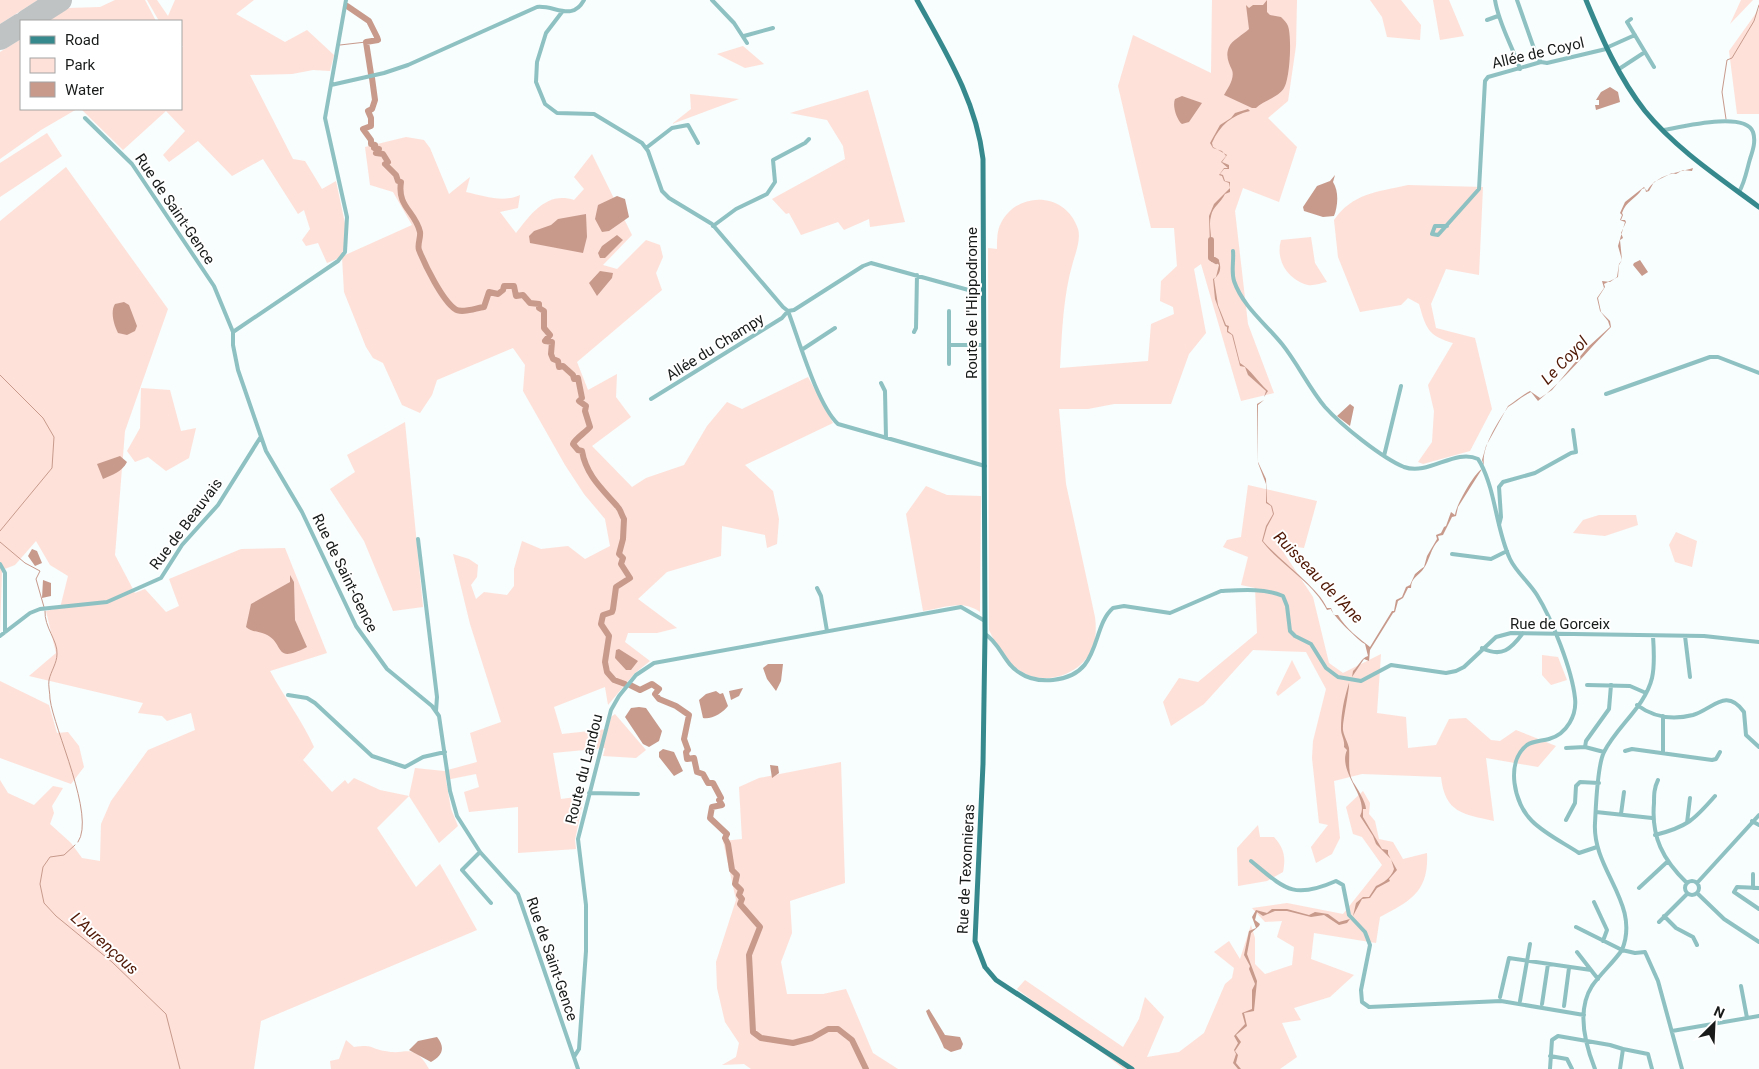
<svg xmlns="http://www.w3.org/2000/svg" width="1759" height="1069" font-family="Roboto,sans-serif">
	<rect width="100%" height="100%" fill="#f8fdfd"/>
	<path fill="#fee1d9" d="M0,0H38L0,24Z
		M115,0H145L156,21H48L69,8L100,7Z
		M147,0H157L168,16L175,0H254L236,14L285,42L307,30L334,55L330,71L313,70L292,74L250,75L293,159L305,161L322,189L336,181L346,228L343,256L412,225L393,192L370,185L365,147L406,137L424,140L430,148L449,194L470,177L466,192C484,196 503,203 520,195L518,208L500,212L516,233C531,214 547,191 574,200L584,189L574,177L592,154L632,235L603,265L617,269L646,240L660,245L663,257L656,273L662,290L577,362L588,390L617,374L616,397L631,417L592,446L632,487L646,478L684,465L707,426L727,402L742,409L808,377L833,423L745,465L773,491L779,519L777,544L767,548L765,535L722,526L721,556L667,572L638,599L677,628L657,633H628L625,642L650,661L634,674L608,705L605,687L554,707L562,734L608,729L611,717L615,714L646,750L636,758L603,756L605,748L553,753L561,799L584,796L575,840L576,849L518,853V807L469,812L464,792L479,787L476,774L446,780L451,809L458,826L439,843L409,796L377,828L416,887L440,864L477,930L261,1021L254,1069H0V780L8,793L34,805L53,786L63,788L52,806L54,813L50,824L71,843L82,858L100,861L101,824L111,801L148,750L195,730L191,713L167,721L162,716L138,713L143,703L29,676L56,653L46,611L60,608L68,576L50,565L36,541L15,565L2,570L0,633V221L66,167L168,309L125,431L115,555L135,593L145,589L166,612L179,606L169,579L241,549L285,548L327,653L270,671C284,697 302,720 314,747L303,760L332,792L345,780L348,784L354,778L380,790L409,796L415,768L444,771L477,762L470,733L501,722L470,624L453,554L469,559L478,565L477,577L471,585L476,599L484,592L507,595L514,586V569L522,541L541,549L568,546L585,559L610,546L605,519L584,494L565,465L523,391L525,365L513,348L437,380L432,395L420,413L402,405L383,363L373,358L366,347L344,292L342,257L327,263L318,243L306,246L302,240L310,229L304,210L298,214L263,159L232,176L198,141L169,162L163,155L185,131L166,111L123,150L82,110L181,109V48L183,46H181V21H159Z
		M1212,0H1297L1296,46L1288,101L1268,118L1297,147L1279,202L1243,188L1235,211L1248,324L1274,393L1241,401L1201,264L1194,269L1206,333L1189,354L1171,404H1114L1088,409H1059L1066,484L1095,617C1096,625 1096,632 1095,640C1089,671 1049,688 1022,672C1008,664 996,645 989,630L988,248L997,249C997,240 997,230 1001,223C1018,190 1066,192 1078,229C1081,239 1076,252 1073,262C1063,296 1062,332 1060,368L1148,361L1151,324L1174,314L1173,307L1160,301L1161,281L1177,266L1174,228H1151L1118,86L1133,35L1211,73Z
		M1370,0H1401L1421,25L1420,40L1387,37L1382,17Z
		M1433,0H1449L1464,36L1440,40Z
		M1741,0H1753L1730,24Z
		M1759,9V114H1737L1729,51Z
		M21,39V109H77L41,130L0,159V52Z
		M743,46L764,64L745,68L717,54Z
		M868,90L905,222L870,227L869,219L844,230L838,222L801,235L789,213L786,214L772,199L845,159L843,146L827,120L790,113Z
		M690,94L739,99L672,124L691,109Z
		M47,133L62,156L0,197V163Z
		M1408,185L1483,187L1479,275L1446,269L1431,304L1436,328L1475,338L1492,409L1470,451L1423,464L1418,462L1432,442L1434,411L1428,385L1453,343C1428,336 1426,328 1419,304L1408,298L1401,305L1360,312L1338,257L1334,220C1353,193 1377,192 1408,185Z
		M1311,237L1315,263L1327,282C1321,283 1314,286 1308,285C1288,280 1275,260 1281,240Z
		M141,388L170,390L181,431L196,428L189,458L166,471L148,457L135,462L127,451L140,428Z
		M405,422L423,607L393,611L364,541L330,489L355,472L347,455Z
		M1248,485L1317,501L1304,548L1278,544L1313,597L1329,663L1343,673L1381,654L1377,713L1406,717L1408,748L1436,745L1449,719L1466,718L1491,740L1500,741L1516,730L1556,746L1538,767L1486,758L1494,821C1463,814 1445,813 1441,777L1362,774L1334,781L1340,838L1332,854L1316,863L1311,847L1328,825L1319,823L1312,758L1313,741L1326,689L1306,652L1253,650L1204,704L1171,726L1163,702L1179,678L1198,682L1257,633L1255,588L1241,585L1248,557L1223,547L1227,540L1241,537Z
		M926,486L947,495L981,496L980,612C963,599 943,608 923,611L906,514Z
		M1599,515H1636L1638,525L1605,536L1573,533L1583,520Z
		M1676,532L1697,541L1692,567L1675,562L1669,545Z
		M1542,655L1558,657L1567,680L1551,685L1542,675Z
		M1292,660L1301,678L1278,696L1276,693Z
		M0,681L49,705L57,733L68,732L79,746L84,767L71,784L0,758Z
		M841,762L845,883L790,901L792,933L781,962L787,994H823L846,989L873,1053L898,1069H751L744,1064L722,1065L736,1057L739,1043L725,1022L717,988L716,962L736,900L723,841L742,839L739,787L759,778Z
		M1363,791L1370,803L1369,814L1375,821L1379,839L1393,842L1403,859L1427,853C1429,892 1410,901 1380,917L1376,943L1314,933L1311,959L1354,975L1330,997L1294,1008L1301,1020L1282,1023L1297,1057L1280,1069H1124L1017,989L1025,980L1123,1047L1139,1019L1145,997L1164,1017L1147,1057L1179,1052L1204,1033L1225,984L1232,978L1234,968L1214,952L1229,941L1240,959L1251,925L1255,938V964L1265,974L1292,965L1294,947L1277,937L1282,921L1265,922L1252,908L1287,903L1343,914L1382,865L1362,837L1353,834L1346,807Z
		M1258,825L1260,837H1274C1284,848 1286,857 1283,872L1267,881L1238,886L1237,848Z
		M346,1040L354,1047C374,1044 368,1048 385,1051C407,1056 413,1041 429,1069H331L330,1061L339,1059Z"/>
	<path fill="#c79a8c" d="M1267,0V12L1270,15L1281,17C1284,20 1287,23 1288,26C1292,37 1290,79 1284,88C1279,97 1263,101 1256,108H1252L1224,95C1228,88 1235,78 1232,70C1229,63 1225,56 1229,47C1231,41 1244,34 1249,29L1246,5L1249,8L1253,5H1263Z
		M1610,87L1618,92L1620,102L1596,110L1595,105H1599V100H1596L1601,92Z
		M1182,96L1202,103L1189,122L1182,124C1177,120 1172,106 1175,99Z
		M1248,109L1250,111C1232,115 1220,125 1212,143L1213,147L1227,155L1222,162L1229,165V169H1224L1220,174L1223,175L1225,181L1230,182V192L1225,194C1221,203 1213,206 1211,216C1208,226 1213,236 1210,246L1209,216L1214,204L1230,188L1229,183L1224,181L1222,176L1219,175L1224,168H1228L1221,162L1226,156L1222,151L1213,148L1210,143L1220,125L1231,118L1235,113Z
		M1693,168L1692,171L1683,170L1676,174L1672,173L1654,182L1649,191L1646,192L1645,188L1642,189C1636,199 1626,201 1622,213L1623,215L1621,220H1625L1626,222L1621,233L1623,238L1620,240L1622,260L1619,265L1618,277L1604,284L1605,287L1598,298L1601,312L1610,321L1611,327C1587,351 1565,379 1538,401L1531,392C1521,397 1516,402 1508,407C1498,422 1481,447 1484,466L1482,460L1486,446L1508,406C1516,401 1521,396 1530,391L1540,398L1552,390L1588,347L1610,327L1608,321L1600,311L1597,298L1604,288L1602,281L1610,282L1617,277L1619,264L1622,260L1618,246L1625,222L1620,220L1622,215L1620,213L1625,202L1644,187L1647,191C1657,174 1677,173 1693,168Z
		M1335,175L1333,182C1339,191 1338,206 1334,216L1323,217L1304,211L1303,207L1317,186L1330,181Z
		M617,196L625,199L629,217L609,231L602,232L595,219L598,205Z
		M586,214L587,237L583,253L530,243L529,236L534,231L551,225L558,219Z
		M617,235L623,240L605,258H600L598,253L602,246Z
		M1212,258L1219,261C1222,270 1219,275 1214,279L1218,305L1226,325L1229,326L1228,331L1233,335L1240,363C1251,370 1258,382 1268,391L1264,397L1266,391L1248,375L1245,367L1240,366L1232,335L1227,332V327L1225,326L1215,299L1213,279L1216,277L1219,265L1216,262H1211Z
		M1640,260L1648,272L1642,276L1633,265L1634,263Z
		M600,271L613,273L612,278L597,296L589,283Z
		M124,302L129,305L137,326L135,331L127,335L118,333C114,325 110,312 115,304Z
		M1264,400L1258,405V462L1266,479L1267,502L1272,506L1274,514L1267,527L1263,541C1280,561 1319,588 1327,608H1331L1334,615H1338C1345,628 1360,639 1370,647L1392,611H1394L1396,600L1402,597L1406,587L1410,585L1415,574L1424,567L1427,556L1437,539L1436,535L1441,533L1444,527L1446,526L1451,512L1455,515C1456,505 1475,472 1482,469L1458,507L1456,516L1452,517L1443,535L1438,536L1439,540C1431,547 1429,562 1424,568C1419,576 1411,577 1411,588H1408L1403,598L1398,601L1395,612L1393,613L1370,650L1369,661L1364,659L1352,677L1353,671C1359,666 1361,658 1368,656L1365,644C1360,642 1331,614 1331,609L1327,610C1313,582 1281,566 1262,541L1266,526L1273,514L1271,506L1266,503V484L1258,463L1257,404Z
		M1350,404L1354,407L1350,426L1337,416Z
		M120,456L127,462C122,472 112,475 103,479L97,464Z
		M32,549L37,551L42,563L35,566L28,556Z
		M290,575L294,582L295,620L307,647C272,665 286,643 265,634C258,631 251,632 246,627L251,604L290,582Z
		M43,580L51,583V596L42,598Z
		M619,649L638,661L631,670H626L615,658L616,650Z
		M768,664H783L781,681L776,691L767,679L763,668Z
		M1349,683C1350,686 1343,720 1343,727C1342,733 1348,742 1349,748C1350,759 1347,771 1353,782C1357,788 1366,802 1366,809H1363V817L1382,849L1388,850V854L1397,870L1389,879L1390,881L1377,888L1370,898L1362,899L1353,916L1356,903L1363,897H1369L1376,886C1383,883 1391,878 1394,869L1391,859L1376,844L1373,836L1360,816C1370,798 1337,772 1347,750L1344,747C1345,740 1341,735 1341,729C1341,713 1344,699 1349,683Z
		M743,688L739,696L731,700L729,691Z
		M716,691L720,694L723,693L728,706C723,713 711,720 703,718L699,700L706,694Z
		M639,707L646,708L662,731L659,741L649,747L643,744L625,717L631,708Z
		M663,749L674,752L683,771L674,776L659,757V752Z
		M770,765L778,766L779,773L772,778Z
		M1272,909H1287L1309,915L1315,912L1328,914L1339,922L1350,919L1347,923L1339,925L1324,915L1311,917L1287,911H1275L1263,916L1257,912L1255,920L1260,924L1259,926L1251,933L1247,954L1257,981L1254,1011L1244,1013L1247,1026L1236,1035L1241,1042L1235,1051L1238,1055L1236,1063L1241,1069H1238L1233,1063L1236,1054L1234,1050L1238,1043L1234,1036L1245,1024L1242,1013L1252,1009V990L1255,984L1249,969L1250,966L1244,955L1249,931L1256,928L1252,917L1256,910L1267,913Z
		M929,1009L945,1035L960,1037L963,1044L961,1049L951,1052L944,1048C939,1035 930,1022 926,1011Z
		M437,1037C446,1048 442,1056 431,1062L409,1050L418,1041Z"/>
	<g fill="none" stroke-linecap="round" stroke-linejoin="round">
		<path stroke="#c79a8c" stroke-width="1" d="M340,45L366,42
			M1726,119L1722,92L1727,60L1732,58L1754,21L1759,5
			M0,375L43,418L54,437L52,468L0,531
			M0,542L25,563L40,571L36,579L44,607
			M1417,573L1423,568
			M45,611C44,627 58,641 57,654C57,663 51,671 49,680C48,685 50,693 50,699C54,730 96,816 78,842
			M75,845L64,855L50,857L43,867L40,884L44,903L56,916L112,962L166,1014L180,1069"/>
		<path stroke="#c79a8c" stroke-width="6" d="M347,6L369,21L377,37L378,40L366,42L371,74
			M372,78L375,100L372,109L368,111L371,118V126L363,129L371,140V144L375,145L374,148L379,149L376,153L383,154L388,162L385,164L396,175L398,181L401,182C397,207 415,211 420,232C421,237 417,245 419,250C425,265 442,300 455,309C461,314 476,308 484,307L489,292L498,294L503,290L504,286H514L516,296L523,295L530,303L539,304V308L544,311V328L550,335L545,341L552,342L551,354L553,359L558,361L559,367L563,366L573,375L574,379L578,378L582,398L579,401L586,406L585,411L590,427C586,432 575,439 573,444L578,450L582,451C586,475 602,489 617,506C621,510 621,514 624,519L623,539L619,554L623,558L621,564L630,578L616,587L613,609L612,612L603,615L601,624L609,636L605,662L607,672L614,680L625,684
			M1211,240V258L1216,261
			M630,685L640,690L652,684L659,689L655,694L659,699L676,706L689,715L684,739L688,750L686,752L687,759L694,758L697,772L703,774L708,783H713L721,798L719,800L722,805L712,807L710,818L727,834L725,838L728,844L732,870L737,875L735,884L741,890L739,895L742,899L740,904L760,927L749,955L753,1032L761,1038L793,1043L812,1038L828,1029H838L852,1040L866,1069"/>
		<path stroke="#bfc3c3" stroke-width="24" d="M27,21L60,0
			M0,38L21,25"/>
		<path stroke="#8ec1c2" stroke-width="4" d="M712,0L734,23L747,43
			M1495,0C1499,25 1512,45 1520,69
			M1517,0L1537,57L1541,62
			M562,12L546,33L537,62L536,82L545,104L557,113L594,114L642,143L648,151L662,191L669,198L712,224L783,307L788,311L794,310L863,266L871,263L983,294
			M1631,19L1627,22L1654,67
			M1487,20L1498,16
			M744,36L773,28
			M1606,48L1635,35
			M1619,69L1645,52
			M331,85L384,73L408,65L537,7C555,5 572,22 584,0
			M85,118L132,164L214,286L233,332V345L238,370L266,451L302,512L356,626L387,669L432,706L439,716L450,791L457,816L480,852L518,894L578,1069
			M1664,130C1681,127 1745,111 1753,132C1756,141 1753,150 1750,159C1747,169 1745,182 1739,192
			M646,148L672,128L688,125L698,143
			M713,226L736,209L767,194L775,182L773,160L805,143L809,139
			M1447,226H1435L1432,234L1438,235L1479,189L1485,81L1488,77L1541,62L1547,63L1606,49
			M1233,251C1234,261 1231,271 1234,281C1243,307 1266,324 1282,344C1298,364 1309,388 1325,407C1341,425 1382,458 1404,467C1429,476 1455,448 1478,459L1481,464C1496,493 1496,529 1510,559C1516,572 1529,582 1537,595C1552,619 1572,670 1575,698C1577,715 1567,734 1549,739C1542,741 1533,741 1527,745C1505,762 1514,804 1532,821C1545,834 1564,843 1579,853L1597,847
			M788,311C799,340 817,404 838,424L985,466
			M949,311V345H984
			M233,332L338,261L345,252L347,217L325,118L346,0
			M914,332L916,328L917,275
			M803,349L835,328
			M949,364V345
			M881,383L885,391L886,438
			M1606,394L1710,357H1718L1759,373
			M651,399L782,318L788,311
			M1384,456L1401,386
			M1499,525L1501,517L1499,487L1503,482L1535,473L1571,453L1576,452L1573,430
			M418,539L437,697L436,711
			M1452,554L1491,559L1507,551
			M0,564L5,573V632
			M817,588L821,596L827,631
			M985,634C1000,643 1004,664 1020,673C1030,680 1041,681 1053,680C1103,675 1090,628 1113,608L1124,606L1170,613L1221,591C1241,590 1265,588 1283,596L1287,606L1290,631L1295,636L1311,644L1326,668L1338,677L1361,681L1391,665L1446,673L1456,671L1464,667L1496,637L1511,633L1704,636L1759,642
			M0,636L30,613L40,609L107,602L161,578L182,545L218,505L260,438
			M1653,636C1654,650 1655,665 1652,678C1645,707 1617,726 1604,752C1597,766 1596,806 1595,823C1592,870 1641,903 1622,950L1635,953L1645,952L1658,981L1682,1069
			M1685,636L1690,677
			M1482,648C1502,658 1511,649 1523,633
			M1587,685L1630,686L1646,693
			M288,695L307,698L315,703L372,756L405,767L423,757L445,752
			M1637,705C1653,717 1673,720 1693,715C1713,709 1726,687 1744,712L1746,735L1759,747
			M1663,716V753
			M1566,748L1585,747
			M1625,751L1632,749L1712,760L1716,759L1720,752
			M1604,752L1585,747L1586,741L1609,709L1611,685
			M1658,780C1654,788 1654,795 1654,803C1651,837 1663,860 1687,883
			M589,793L638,794
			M1596,812L1652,818
			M1621,814L1624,792
			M1566,820L1575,803L1576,786L1580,782L1599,783
			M1752,821L1759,825
			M1687,823L1690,798
			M1655,835C1687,827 1694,820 1715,796
			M480,852L462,870L491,903
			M1251,861C1285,889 1293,900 1336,881L1343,885L1349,915L1365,932L1370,945L1361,990L1362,1002L1369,1007L1501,1001L1584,1015
			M1753,874V888
			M1685 888a7 7 0 1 1 14 0a7 7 0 1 1-14 0Z
			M1697,883L1759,815
			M1639,888L1667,862
			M1759,888L1737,887L1734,892L1759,909
			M1697,893L1724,919L1759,942
			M1594,902L1607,930L1603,941
			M1664,916L1676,928L1693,937L1697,945
			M1659,922L1687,894
			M1576,927L1622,950C1613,963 1601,973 1592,986C1576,1011 1585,1044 1595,1069
			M1577,952L1591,970
			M1741,986L1747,1018
			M1500,997L1509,958L1591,970L1598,979
			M1520,1001L1530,944
			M1542,1004L1548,964
			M1564,1006L1569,968
			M1672,1031L1759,1016
			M1623,1049L1648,1054L1652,1069
			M1550,1056L1567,1059L1572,1069
			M574,1057L579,1049L586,951V905L578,839L611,710L619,696L636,675L654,663L961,607L985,621
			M1550,1069L1552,1040L1558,1036L1610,1045L1623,1049L1620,1069"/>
		<path stroke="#368a8d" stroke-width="5" d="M917,0C945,51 976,100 983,159L985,634L983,764L975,941L985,967L996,980L1132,1069
			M1586,0C1602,39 1619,78 1645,111C1676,149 1720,178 1759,207"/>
	</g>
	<g text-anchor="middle" stroke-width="4" stroke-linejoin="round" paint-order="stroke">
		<g font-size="15" fill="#191b1b" stroke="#fff">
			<text transform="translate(1538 53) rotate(-13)" y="5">Allée de Coyol</text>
			<text transform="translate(175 209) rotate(56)" y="5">Rue de Saint-Gence</text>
			<text transform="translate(972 303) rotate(-90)" y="5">Route de l'Hippodrome</text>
			<text transform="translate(715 347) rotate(-32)" y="5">Allée du Champy</text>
			<text transform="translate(186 524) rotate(-53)" y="5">Rue de Beauvais</text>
			<text transform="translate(345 573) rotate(64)" y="5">Rue de Saint-Gence</text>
			<text x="1560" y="629">Rue de Gorceix</text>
			<text transform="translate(584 769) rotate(-76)" y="5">Route du Landou</text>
			<text transform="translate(966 869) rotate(-87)" y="5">Rue de Texonnieras</text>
			<text transform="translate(552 959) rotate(71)" y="5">Rue de Saint-Gence</text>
		</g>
		<g font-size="16" font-style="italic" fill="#501906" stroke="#fff">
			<text transform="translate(1564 360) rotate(-46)" y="6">Le Coyol</text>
			<text transform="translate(1319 577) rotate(46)" y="6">Ruisseau de l'Ane</text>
			<text transform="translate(105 943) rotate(42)" y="6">L'Aurençous</text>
		</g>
	</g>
	<rect x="20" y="20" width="162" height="90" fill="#ffffff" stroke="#a3a4a4"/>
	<rect x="30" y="36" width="25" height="8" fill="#368a8d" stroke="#a3a4a4"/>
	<text x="65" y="45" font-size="15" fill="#191b1b">Road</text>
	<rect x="30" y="58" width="25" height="15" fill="#fee1d9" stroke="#a3a4a4"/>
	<text x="65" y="70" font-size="15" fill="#191b1b">Park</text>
	<rect x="30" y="82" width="25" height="15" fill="#c79a8c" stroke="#a3a4a4"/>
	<text x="65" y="95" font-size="15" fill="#191b1b">Water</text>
	<g transform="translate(1714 1024) rotate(24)" stroke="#ffffff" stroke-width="4" paint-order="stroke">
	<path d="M0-4L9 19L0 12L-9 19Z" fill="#191b1b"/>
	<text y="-8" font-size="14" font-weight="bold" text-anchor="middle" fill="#191b1b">N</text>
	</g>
</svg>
